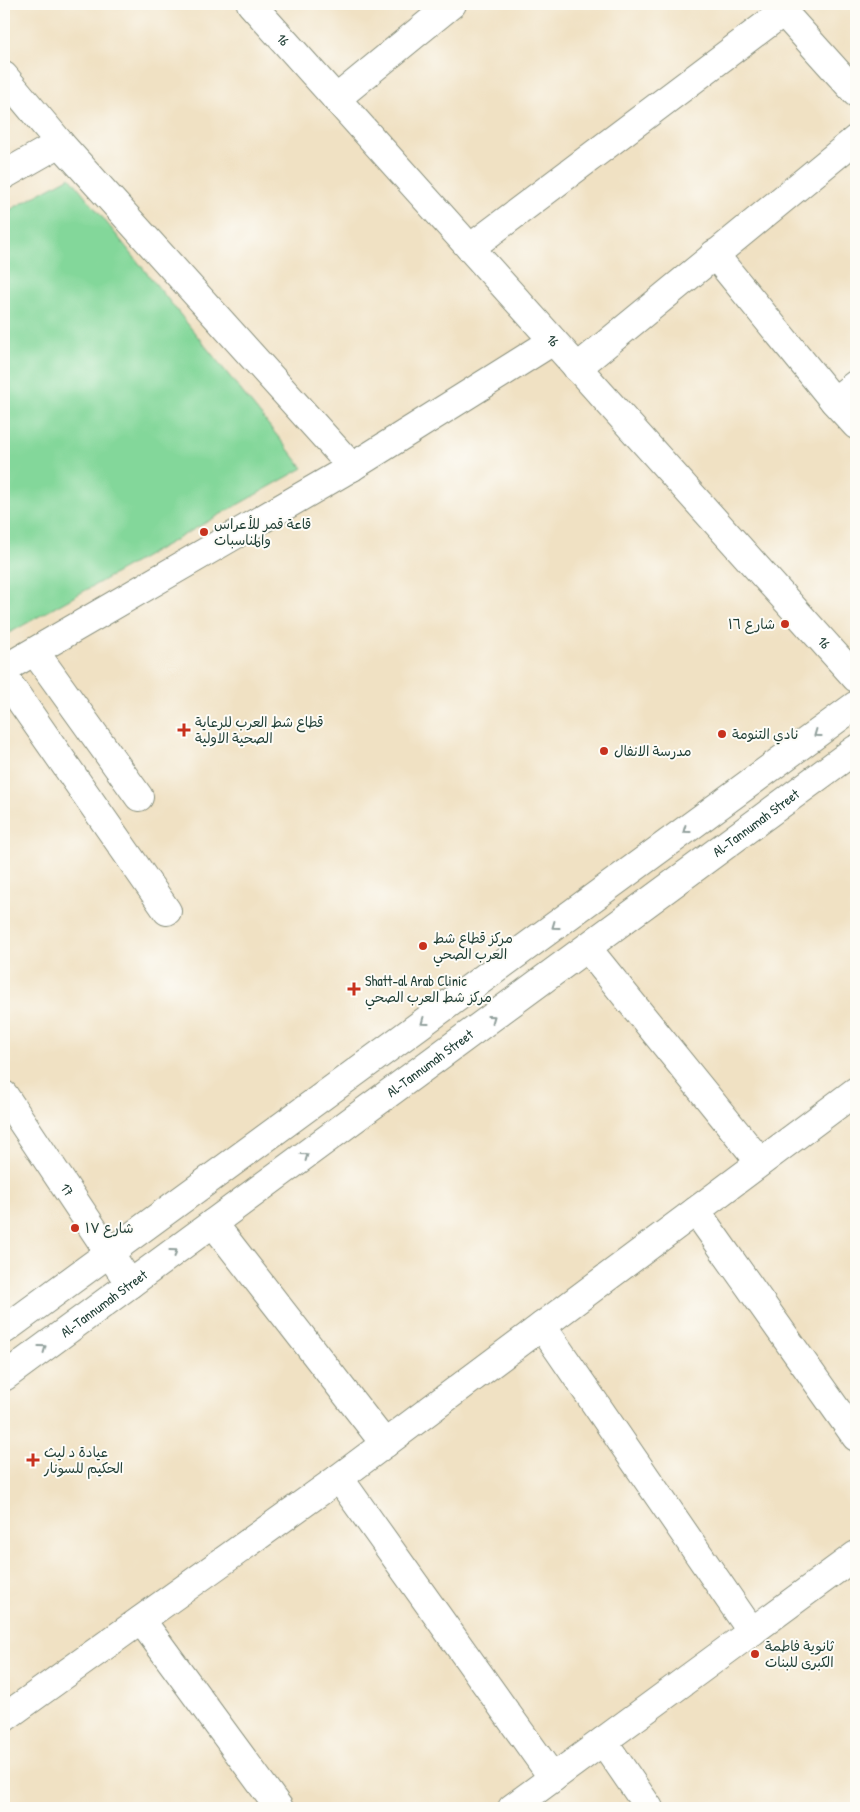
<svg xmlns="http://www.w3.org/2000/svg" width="860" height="1812" font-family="'Patrick Hand','Playpen Sans Arabic',sans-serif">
	<rect width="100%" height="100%" fill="#fdfcf7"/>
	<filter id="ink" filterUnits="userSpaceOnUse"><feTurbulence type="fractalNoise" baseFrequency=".02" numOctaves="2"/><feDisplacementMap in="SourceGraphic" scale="10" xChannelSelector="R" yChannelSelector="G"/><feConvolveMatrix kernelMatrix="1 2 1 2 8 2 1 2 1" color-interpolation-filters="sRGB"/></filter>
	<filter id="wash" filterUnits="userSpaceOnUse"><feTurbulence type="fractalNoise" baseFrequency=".0096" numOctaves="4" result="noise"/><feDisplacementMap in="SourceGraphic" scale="20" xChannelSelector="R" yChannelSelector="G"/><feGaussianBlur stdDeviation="1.12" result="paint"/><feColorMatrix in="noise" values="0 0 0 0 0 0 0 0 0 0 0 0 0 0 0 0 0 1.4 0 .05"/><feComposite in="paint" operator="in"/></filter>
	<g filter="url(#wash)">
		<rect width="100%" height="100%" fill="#f0e1c3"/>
		<path fill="#83d79a" stroke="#518a67" d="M70,177L303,468L4,636V213Z"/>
	</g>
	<g filter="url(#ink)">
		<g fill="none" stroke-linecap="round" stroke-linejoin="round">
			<defs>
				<g id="minor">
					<path id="s1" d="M251,4L856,678"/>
					<path d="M776,4L856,93"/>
					<path d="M4,76L60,143L352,467"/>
					<path d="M336,99L452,4"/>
					<path d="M4,175L60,143"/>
					<path d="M470,248L783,12"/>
					<path d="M714,254L834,401L856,425"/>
					<path d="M577,368L856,139"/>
					<path d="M834,401L856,384"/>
					<path d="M35,652L139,797"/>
					<path d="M4,669L352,467L553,341"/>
					<path d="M4,677L167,911"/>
					<path d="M587,948L760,1162"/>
					<path id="s2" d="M4,1095L130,1284"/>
					<path d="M696,1211L856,1437"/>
					<path d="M213,1223L385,1444"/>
					<path d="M542,1326L752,1632"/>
					<path d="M339,1478L553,1778"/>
					<path d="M141,1620L279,1808"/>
					<path d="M4,1718L339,1478L856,1091"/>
					<path d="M603,1741L649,1808"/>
					<path d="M512,1808L856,1555"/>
				</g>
				<g id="major">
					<path d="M4,1330L856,705"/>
					<path id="s3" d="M4,1377L856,749"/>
				</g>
			</defs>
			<use href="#minor" stroke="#888f7c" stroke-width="30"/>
			<use href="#major" stroke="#888f7c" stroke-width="30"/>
			<use href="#minor" stroke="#fff" stroke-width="28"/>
			<use href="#major" stroke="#fff" stroke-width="28"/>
		</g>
		<defs><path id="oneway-chevron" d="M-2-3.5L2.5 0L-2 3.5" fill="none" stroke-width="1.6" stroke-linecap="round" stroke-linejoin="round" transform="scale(1.25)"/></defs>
		<g stroke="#8f9e9a">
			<use href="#oneway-chevron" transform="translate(817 734) rotate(144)"/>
			<use href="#oneway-chevron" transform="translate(686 830) rotate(144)"/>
			<use href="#oneway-chevron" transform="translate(555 926) rotate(144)"/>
			<use href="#oneway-chevron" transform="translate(492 1018) rotate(-36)"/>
			<use href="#oneway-chevron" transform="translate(424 1022) rotate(144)"/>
			<use href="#oneway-chevron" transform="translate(305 1156) rotate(-36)"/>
			<use href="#oneway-chevron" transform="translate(174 1252) rotate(-36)"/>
			<use href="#oneway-chevron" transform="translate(43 1348) rotate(-36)"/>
		</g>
	</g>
	<g fill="#c8321e" stroke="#fdfcf7" stroke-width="2">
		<circle cx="204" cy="532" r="5"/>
		<circle cx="785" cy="624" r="5"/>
		<path d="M181.5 722.5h5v5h5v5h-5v5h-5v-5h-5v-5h5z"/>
		<circle cx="722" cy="734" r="5"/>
		<circle cx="604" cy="751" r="5"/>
		<circle cx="423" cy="946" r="5"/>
		<path d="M351.5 981.5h5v5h5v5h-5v5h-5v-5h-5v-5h5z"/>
		<circle cx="75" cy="1228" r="5"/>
		<path d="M30.5 1452.5h5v5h5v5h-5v5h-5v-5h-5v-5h5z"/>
		<circle cx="755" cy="1654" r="5"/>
	</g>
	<g text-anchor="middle" stroke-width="4" stroke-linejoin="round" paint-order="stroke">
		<g font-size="14" fill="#1f3d34" stroke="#fdfcf7">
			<text dy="5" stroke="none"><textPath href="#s1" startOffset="48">16</textPath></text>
			<text dy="5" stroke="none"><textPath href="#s1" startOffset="452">16</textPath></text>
			<text dy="5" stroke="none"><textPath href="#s1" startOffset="858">16</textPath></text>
			<text dy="5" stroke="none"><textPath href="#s3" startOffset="934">Al-Tannumah Street</textPath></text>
			<text dy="5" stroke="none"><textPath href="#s3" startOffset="529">Al-Tannumah Street</textPath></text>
			<text dy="5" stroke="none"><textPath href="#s2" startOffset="114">17</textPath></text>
			<text dy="5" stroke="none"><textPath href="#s3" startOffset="124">Al-Tannumah Street</textPath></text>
		</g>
		<g font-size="14" fill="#1f3d34" stroke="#fdfcf7" text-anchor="start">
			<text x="214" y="529">قاعة قمر للأعراس<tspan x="214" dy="16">والمناسبات</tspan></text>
			<text x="775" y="629" text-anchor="end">شارع ١٦</text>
			<text x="195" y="727">قطاع شط العرب للرعاية<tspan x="195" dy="16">الصحية الاولية</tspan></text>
			<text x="732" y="739">نادي التنومة</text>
			<text x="614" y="756">مدرسة الانفال</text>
			<text x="433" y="943">مركز قطاع شط<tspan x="433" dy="16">العرب الصحي</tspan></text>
			<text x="365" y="986">Shatt-al Arab Clinic<tspan x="365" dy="16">مركز شط العرب الصحي</tspan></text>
			<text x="85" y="1233">شارع ١٧</text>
			<text x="44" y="1457">عيادة د ليث<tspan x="44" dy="16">الحكيم للسونار</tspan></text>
			<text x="765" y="1651">ثانوية فاطمة<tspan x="765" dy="16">الكبرى للبنات</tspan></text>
		</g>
	</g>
	<rect width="860" height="1812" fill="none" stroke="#fdfcf7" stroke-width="20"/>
</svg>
